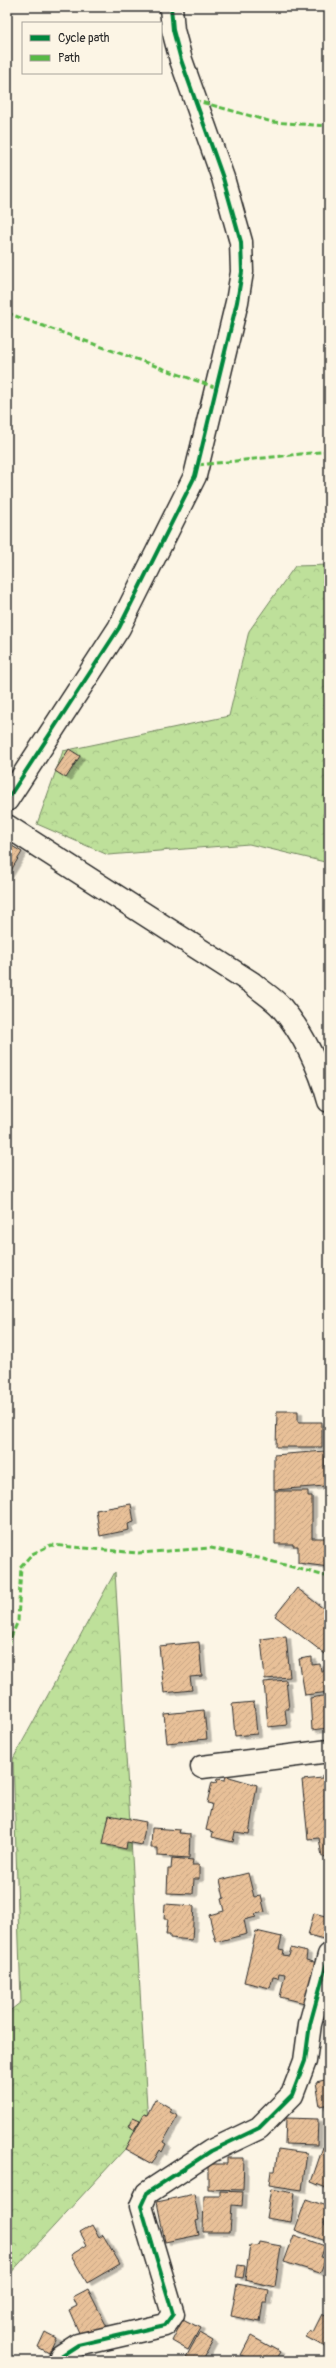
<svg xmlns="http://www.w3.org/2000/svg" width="336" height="2368" font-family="Pangolin,sans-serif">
	<defs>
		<pattern id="forest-crowns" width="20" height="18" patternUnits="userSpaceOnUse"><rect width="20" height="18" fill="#bee09a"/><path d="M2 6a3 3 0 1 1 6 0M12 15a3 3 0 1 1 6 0" fill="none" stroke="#a3c085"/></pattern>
		<pattern id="building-hatch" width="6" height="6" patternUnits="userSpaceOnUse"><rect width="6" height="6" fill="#e8c098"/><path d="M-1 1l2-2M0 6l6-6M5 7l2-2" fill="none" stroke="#c7a583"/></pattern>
		<filter id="shadow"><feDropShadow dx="4.5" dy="2.5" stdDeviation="0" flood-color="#0004"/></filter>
	</defs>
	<rect width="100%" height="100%" fill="#fcf5e5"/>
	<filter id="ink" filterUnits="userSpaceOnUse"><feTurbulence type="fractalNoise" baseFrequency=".025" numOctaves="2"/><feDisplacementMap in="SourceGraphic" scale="8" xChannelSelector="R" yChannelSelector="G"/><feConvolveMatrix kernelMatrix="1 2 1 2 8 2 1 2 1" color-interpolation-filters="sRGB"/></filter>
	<g filter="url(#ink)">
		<path fill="url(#forest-crowns)" stroke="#748662" d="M329,565V863L249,844L108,855L37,824L63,751L229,716L249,631L295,566Z
			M115,1572L148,2124L7,2277V2013L21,2002L13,1759Z"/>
		<path fill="url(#building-hatch)" stroke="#2b2b2b" filter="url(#shadow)" d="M69,749L80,756L66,778L55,771Z
			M7,843L22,852L7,877Z
			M277,1411H298V1422H322V1447H276Z
			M325,1451V1486L274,1490V1455Z
			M275,1491H308V1496H312V1538H329V1567L298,1563V1546H293V1544H275Z
			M131,1504L134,1522L128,1524L129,1530L100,1536L96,1510Z
			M297,1588L329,1613V1657L275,1616Z
			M286,1636L290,1677L265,1679L261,1639Z
			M199,1642L202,1676L190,1677L192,1690L164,1693L159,1646Z
			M312,1657V1665L320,1664L321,1671H329V1692L305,1695L299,1659Z
			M286,1680L289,1709H285L287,1725L268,1727L264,1682Z
			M329,1695V1728L312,1730L310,1698Z
			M254,1702L257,1734L235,1736L232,1704Z
			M204,1710L207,1739L167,1743L164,1714Z
			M322,1775H329V1856L322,1857L319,1838L308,1839L302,1780L322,1778Z
			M226,1776L257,1785L249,1834L235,1832L233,1842L212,1837L213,1832L206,1830L212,1804L207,1803L212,1782L216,1783L217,1779L225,1780Z
			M109,1815L146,1822L142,1845L127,1842L126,1849L103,1844Z
			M152,1828L180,1830L179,1833L190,1834L189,1858L158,1856V1848H151Z
			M172,1858L193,1860L192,1865H199V1879H194L193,1894L167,1893L168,1869H171Z
			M248,1873L254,1897L261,1896L265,1912L255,1914L256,1917L244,1920L247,1934L216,1942L209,1915L224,1911L221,1899L224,1898L220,1880Z
			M165,1904L194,1906L192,1940L170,1938V1935H166L168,1919H164Z
			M314,1913L329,1917L328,1940L308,1935Z
			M256,1931L282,1937L279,1949L284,1950L283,1955L289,1956L291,1948L307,1952L306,1960L318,1963L309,2004L280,1997L285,1974L279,1973L278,1978L273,1977L270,1988L244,1982Z
			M329,2079V2104L320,2106L316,2082Z
			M155,2099L172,2109L170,2112L178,2116L163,2142L166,2144L162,2152L160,2150L152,2164L125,2149L144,2114L147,2115Z
			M133,2117L140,2120L134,2130L128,2127Z
			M286,2118L318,2119L317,2145L285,2144Z
			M323,2147L329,2149V2189L311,2182Z
			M278,2149L307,2153L302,2190L269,2185L271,2171H275Z
			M227,2158H244L243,2190L208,2189V2164H227Z
			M271,2189L295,2193L291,2222L266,2218Z
			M220,2191L243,2192L242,2206L232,2205L230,2232H203L204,2196H220Z
			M194,2194L199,2220L196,2221L199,2235L165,2242L157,2202Z
			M306,2199L329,2207L324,2224L329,2226V2242L295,2230Z
			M92,2225L99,2238L103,2235L120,2264L87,2283L71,2255L87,2245L80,2232Z
			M294,2235L325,2246L321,2257L326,2258L320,2273L284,2262Z
			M259,2242L281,2246L275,2287L245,2280L250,2245L258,2246Z
			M238,2265L245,2266L243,2278L236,2277Z
			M237,2284L269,2290L267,2302H263L260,2322L231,2316Z
			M88,2289L107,2327L89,2335H80L69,2310L77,2306L73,2297Z
			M322,2314L329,2318V2349L306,2337L310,2330L313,2332Z
			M183,2319L200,2328L188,2350L172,2341Z
			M45,2332L56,2338L49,2353L38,2347Z
			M199,2333L213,2341L202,2361H184Z
			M251,2336L280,2352L274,2361H253L241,2355Z"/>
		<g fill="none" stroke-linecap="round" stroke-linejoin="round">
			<defs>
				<path id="minor" d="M202,1767L329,1751
					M60,2361L61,2356L78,2345L165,2325L173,2314L141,2206L147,2193L211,2151L259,2128L292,2095L305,2061L310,2024L329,1955"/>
				<path id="tertiary" d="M7,800L119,628L195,476L237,302L242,272L241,242L223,178L181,60L173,30L171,7
					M7,826L252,983C261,991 273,998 281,1007C303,1033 320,1068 329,1101"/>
			</defs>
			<use href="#minor" stroke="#2b2b2b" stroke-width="25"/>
			<use href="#tertiary" stroke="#2b2b2b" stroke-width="25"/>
			<use href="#minor" stroke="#fcf5e5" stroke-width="22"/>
			<use href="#tertiary" stroke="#fcf5e5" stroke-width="22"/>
			<path stroke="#58b947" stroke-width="3" stroke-dasharray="6 3" stroke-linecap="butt" d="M194,100L272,122L329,126
				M7,313L217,388
				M198,465L329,451
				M7,1646L18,1621L21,1566L32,1554L51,1545L138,1553L211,1548L263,1559L329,1577"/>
			<defs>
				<path id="cycleway" d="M7,800L119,628L195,476L237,302L242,272L241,242L223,178L181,60L173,30L171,7
					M60,2361L61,2356L78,2345L165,2325L173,2314L141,2206L147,2193L211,2151L259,2128L292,2095L305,2061L310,2024L329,1955"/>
			</defs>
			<use href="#cycleway" stroke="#fcf5e5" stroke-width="6"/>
			<use href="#cycleway" stroke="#00873e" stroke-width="4"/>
		</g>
	</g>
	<rect width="336" height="2368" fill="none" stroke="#fcf5e5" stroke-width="24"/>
	<rect x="12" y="12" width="312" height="2344" fill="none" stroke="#2b2b2b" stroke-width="1.5" filter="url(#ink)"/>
	<rect x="22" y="22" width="140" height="52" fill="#fcf5e5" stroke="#a8a49b"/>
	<rect x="30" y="35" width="20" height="6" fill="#00873e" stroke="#a8a49b"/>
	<text x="58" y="42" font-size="12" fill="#2b2b2b">Cycle path</text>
	<rect x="30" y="55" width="20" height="6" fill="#58b947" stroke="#a8a49b"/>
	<text x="58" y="62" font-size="12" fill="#2b2b2b">Path</text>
</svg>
